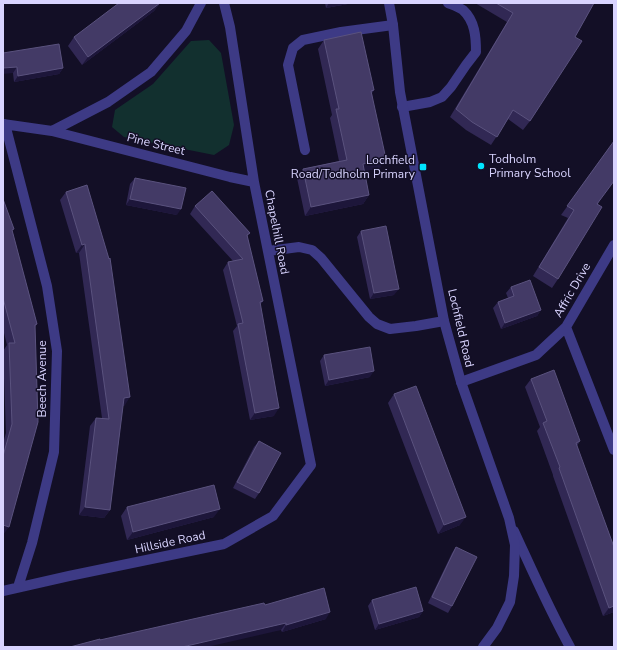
<svg xmlns="http://www.w3.org/2000/svg" width="617" height="650" font-family="'Nunito Sans',sans-serif">
	<rect width="100%" height="100%" fill="#130f26"/>
	<path fill="#12302f" d="M209,40L221,53L234,125L229,145L214,155L124,137L112,127L115,110L153,84L191,41Z"/>
	<g fill="none" stroke-linecap="round" stroke-linejoin="round">
		<path stroke="#3d3a85" stroke-width="10" d="M402,107L430,102L442,97L451,87L466,65L476,52C476,37 475,21 463,10C459,7 453,5 448,3
			M305,150L288,65L293,48L303,40L341,32L393,25"/>
		<path stroke="#3d3a85" stroke-width="10" d="M3,124L52,131L108,102L151,72L186,31L201,3
			M5,124L47,286L57,351L54,452L32,543L18,587
			M52,131L230,177L254,182
			M268,251L299,247L312,250L321,258L369,317L377,324L390,329L416,326L444,321
			M566,327L614,450
			M461,382L536,355L566,327L614,245
			M514,531C532,570 549,609 570,647
			M3,591L69,576L224,544L273,516L311,465L254,182L230,27L224,3"/>
		<path stroke="#3d3a85" stroke-width="10" d="M389,3L393,25L400,92L444,321L461,382L509,518L515,545L514,576L510,602L497,628L483,647"/>
	</g>
	<path fill="#312854" d="M160,3L154,11L82,65L68,46L74,37Z
		M325,3H348V4L326,8Z
		M475,3H594L575,37L530,121L523,130L508,119L491,145L466,130L450,117L507,22Z
		M324,40L374,90L372,93L380,168L364,171L369,195L363,204L305,216L297,178L303,169L339,161L330,118L332,115L318,49Z
		M3,53L63,68L59,74L14,82L13,73Z
		M614,141L598,204L558,279L552,288L533,276L568,218L561,215Z
		M135,178L177,215L126,205L130,184Z
		M87,185L125,405L123,406L110,510L104,518L79,515L90,426L96,418H102L79,253H76L60,200L66,192Z
		M3,199L37,324L35,327L3,535V443L6,433L3,351L7,345L3,329Z
		M195,206L250,233L247,236L263,301L260,305L274,416L250,420L233,331L237,326L223,270L228,262L233,261L190,214Z
		M361,231L394,295L370,299L357,237Z
		M511,287L541,310L537,316L501,329L493,308L498,302L508,298L506,293Z
		M324,355L370,377L325,386L320,361Z
		M531,379L580,441L577,446L614,612L603,616L553,476V475L537,431L540,427L525,387Z
		M394,394L460,525L438,534L388,403Z
		M259,441V493L255,499L233,488L254,447Z
		M127,507L214,517L127,540L121,516Z
		M456,547L452,606L448,613L428,603L452,553Z
		M372,600L423,611L419,617L375,630L368,606Z
		M265,605L326,619L282,632L281,630L100,640Z"/>
	<path fill="#1d163a" d="M160,3L154,11L82,65L88,57Z
		M329,3H348V4L326,8Z
		M17,67L13,73L3,74V68Z
		M63,68L59,74L14,82L18,76Z
		M386,159L380,168L356,173L363,164Z
		M369,195L363,204L305,216L311,207Z
		M130,199L181,209L177,215L126,205Z
		M85,244L79,253H76L82,245Z
		M399,289L394,295L370,299L374,293Z
		M541,310L537,316L501,329L505,323Z
		M374,371L370,377L325,386L329,380Z
		M130,397L125,405L118,406L124,398Z
		M279,408L274,416L250,420L255,413Z
		M85,507L110,510L104,518L79,515Z
		M220,509L214,517L127,540L133,532Z
		M466,517L460,525L438,534L444,525Z
		M3,525L9,527L3,535Z
		M614,606V612L603,616L609,608Z
		M423,611L419,617L375,630L379,624Z
		M330,612L326,619L282,632L286,625Z
		M286,623L281,630L207,647H182Z"/>
	<path fill="#433a66" stroke="#5a527e" d="M119,3H160L88,57L74,37Z
		M496,3H594L575,37L582,41L530,121L513,110L497,137L472,122L456,109L513,13Z
		M361,32L374,90L371,91L386,159L363,164L369,195L311,207L303,169L347,160L336,109H339L324,40Z
		M59,44L63,68L18,76L17,67L3,68V53Z
		M614,141V181L597,204L602,207L558,279L539,267L574,210L567,206Z
		M135,178L186,188L181,209L130,199Z
		M87,185L109,259L110,258L130,397L124,398L110,510L85,507L96,418L109,419L85,244L82,245L66,192Z
		M212,191L250,233L247,235L263,301L260,302L279,408L255,413L238,324L243,323L228,262L243,259L195,206Z
		M3,199L14,229L12,230L37,324L35,325L38,422L9,527L3,525V456L12,424L9,343H15L3,298Z
		M386,226L399,289L374,293L361,231Z
		M530,280L541,310L505,323L498,302L514,296L511,287Z
		M370,347L374,371L329,380L324,355Z
		M554,370L580,441L576,443L614,547V606L609,608L559,468L560,467L543,423L547,421L531,379Z
		M416,386L466,517L444,525L394,394Z
		M259,441L281,453L259,493L237,482Z
		M214,485L220,509L133,532L127,507Z
		M456,547L477,557L452,606L432,597Z
		M416,587L423,611L379,624L372,600Z
		M324,588L330,612L286,625V623L182,647H70L100,639V640L264,603L265,605Z"/>
	<g fill="#00e5ff" stroke="#130f26" stroke-width="1.5">
		<circle cx="481" cy="166" r="4"/>
		<rect x="419" y="163" width="8" height="8" rx="2"/>
	</g>
	<g text-anchor="middle" stroke-width="3" stroke-linejoin="round" paint-order="stroke">
		<g font-size="12" fill="#d9d4ff" stroke="#130f26">
			<text transform="translate(156 144) rotate(14)" y="4">Pine Street</text>
			<text transform="translate(277 232) rotate(79)" y="4">Chapelhill Road</text>
			<text transform="translate(572 290) rotate(-60)" y="4">Affric Drive</text>
			<text transform="translate(461 328) rotate(77)" y="4">Lochfield Road</text>
			<text transform="translate(42 379) rotate(-90)" y="4">Beech Avenue</text>
			<text transform="translate(170 542) rotate(-12)" y="4">Hillside Road</text>
		</g>
		<g font-size="12" fill="#d9d4ff" stroke="#130f26" text-anchor="start">
			<text x="489" y="163">Todholm<tspan x="489" dy="14">Primary School</tspan></text>
			<text x="415" y="164" text-anchor="end">Lochfield<tspan x="415" dy="14">Road/Todholm Primary</tspan></text>
		</g>
	</g>
	<rect width="617" height="650" fill="none" stroke="#d9d4ff" stroke-width="8"/>
</svg>
